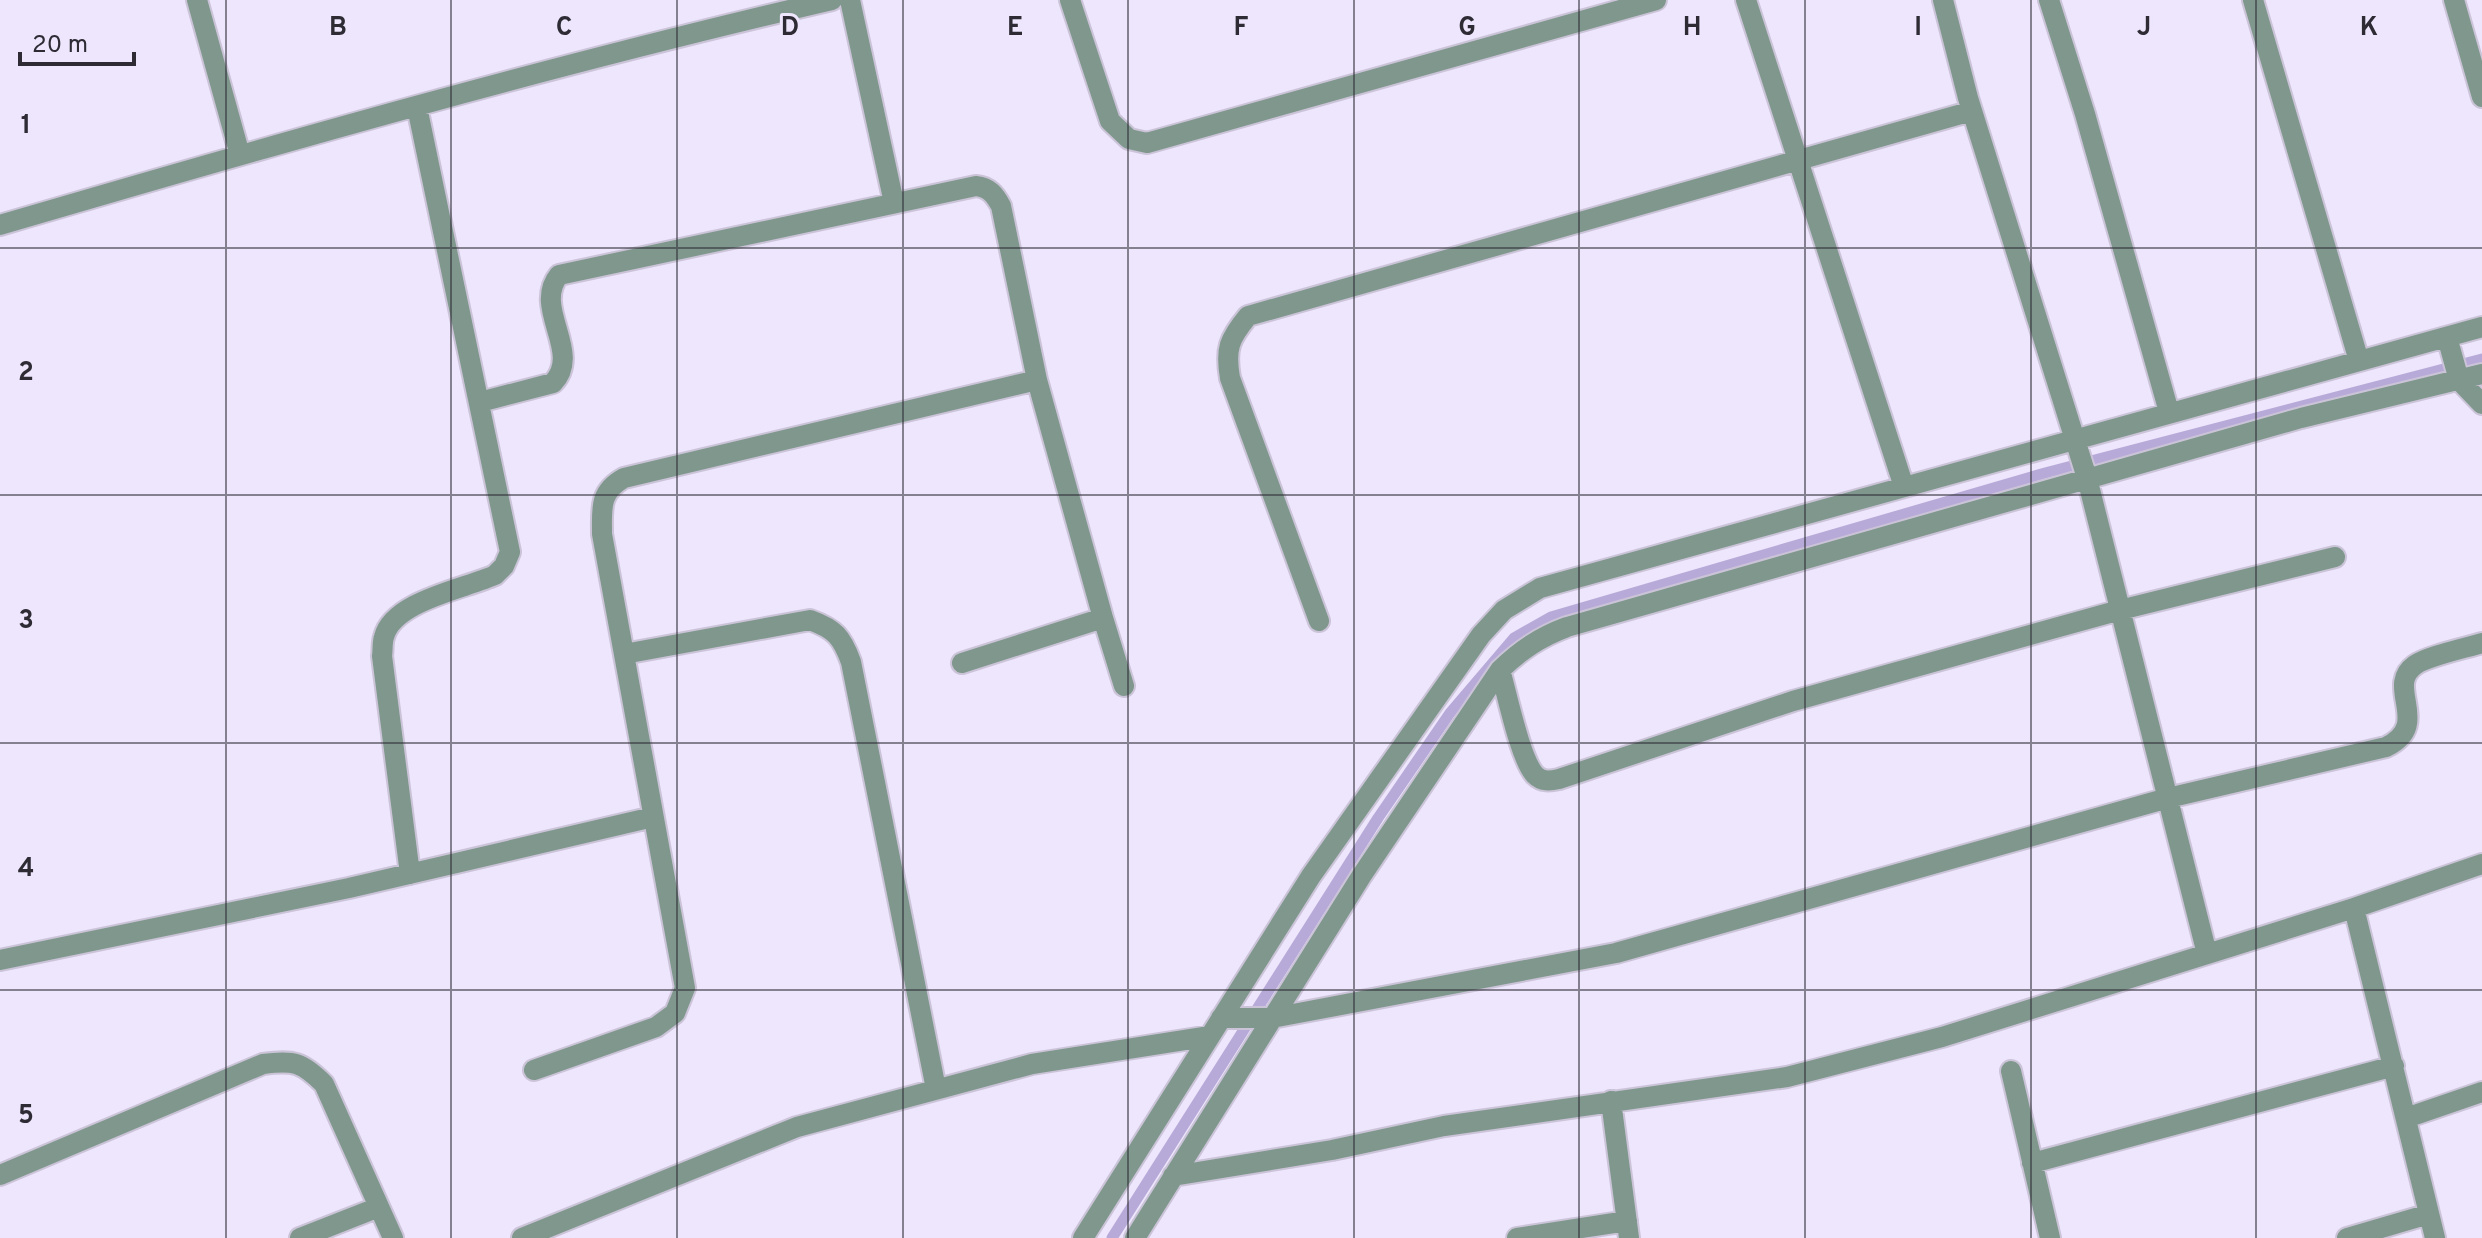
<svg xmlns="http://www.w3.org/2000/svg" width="2482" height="1238" font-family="Overpass,sans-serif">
	<rect width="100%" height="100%" fill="#ede6fc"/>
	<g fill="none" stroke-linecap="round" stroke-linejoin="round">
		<path stroke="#b8aad8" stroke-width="11" d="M1112,1238L1378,818L1450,713L1514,638L1551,617L2045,473L2482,359"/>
		<defs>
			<path id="minor" d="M197,0L240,155
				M850,0L894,203
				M1070,0L1110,121L1129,139L1147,143L1656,0
				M1746,0L1904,487
				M1943,0L1968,98L2087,478L2207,954
				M2049,0L2085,114L2169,412
				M2253,0L2359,361
				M2454,0L2482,97
				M0,225C276,144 552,65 832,0
				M2447,337L2459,380L2482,404
				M480,402L553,383C583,352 532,308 559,275L976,186C989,187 995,195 1001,206L1037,380L1103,618L1124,686
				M1319,621L1230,378C1225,349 1229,339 1248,316L1972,111
				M624,654L810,620C835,629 842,637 851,662L936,1089
				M962,663L1103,618
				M1500,670C1507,693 1520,759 1535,775C1542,782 1550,781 1559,779L1793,701L2120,610L2335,557
				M410,874L382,656C383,650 382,643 384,637C393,601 464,589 495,575L504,566L510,552L417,107
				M2354,908L2435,1238
				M0,960L349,888L653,817
				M1221,1018H1272L1616,953L2168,798L2386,747C2433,724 2384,687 2415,665C2428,656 2466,648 2482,643
				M534,1070L656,1027L675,1013L685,988L602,534C602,508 599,492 624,478L1037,380
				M2011,1071L2050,1238
				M1611,1101L1629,1238
				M2406,1118L2482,1092
				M2032,1163L2394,1066
				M0,1175L263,1064C294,1060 302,1062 324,1084L393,1238
				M1173,1176L1332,1150L1444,1126L1787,1077L1942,1037L2354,908L2482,864
				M300,1238L379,1207
				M522,1238L797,1127L1032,1064L1210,1036
				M1083,1238L1311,876L1481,635L1504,610L1540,588L2482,327
				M1135,1238L1362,875L1500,670C1521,650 1540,637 1567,627L2301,418L2482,374
				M1517,1238L1627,1221
				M2347,1238L2429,1214"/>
		</defs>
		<use href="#minor" stroke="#cbc4d8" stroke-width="24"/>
		<use href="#minor" stroke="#7f978c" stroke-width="20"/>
	</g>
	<path fill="none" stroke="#2e2b35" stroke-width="2" stroke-opacity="0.55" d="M226,0V1238M451,0V1238M677,0V1238M903,0V1238M1128,0V1238M1354,0V1238M1579,0V1238M1805,0V1238M2031,0V1238M2256,0V1238M0,248H2482M0,495H2482M0,743H2482M0,990H2482"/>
	<g font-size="26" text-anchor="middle" font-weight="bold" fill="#2e2b35" stroke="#ede6fc" stroke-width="6" stroke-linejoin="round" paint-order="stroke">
		<text x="338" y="35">B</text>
		<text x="564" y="35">C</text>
		<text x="790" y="35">D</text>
		<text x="1015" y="35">E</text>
		<text x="1241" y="35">F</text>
		<text x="1467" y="35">G</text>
		<text x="1692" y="35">H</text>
		<text x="1918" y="35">I</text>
		<text x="2144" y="35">J</text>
		<text x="2369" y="35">K</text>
		<text x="26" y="133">1</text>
		<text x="26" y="380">2</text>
		<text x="26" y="628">3</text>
		<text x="26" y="876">4</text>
		<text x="26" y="1123">5</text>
	</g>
	<path d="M20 52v12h114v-12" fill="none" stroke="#2e2b35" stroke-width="4"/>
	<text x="32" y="52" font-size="24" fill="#2e2b35" stroke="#ede6fc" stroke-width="6" paint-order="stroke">20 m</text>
</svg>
